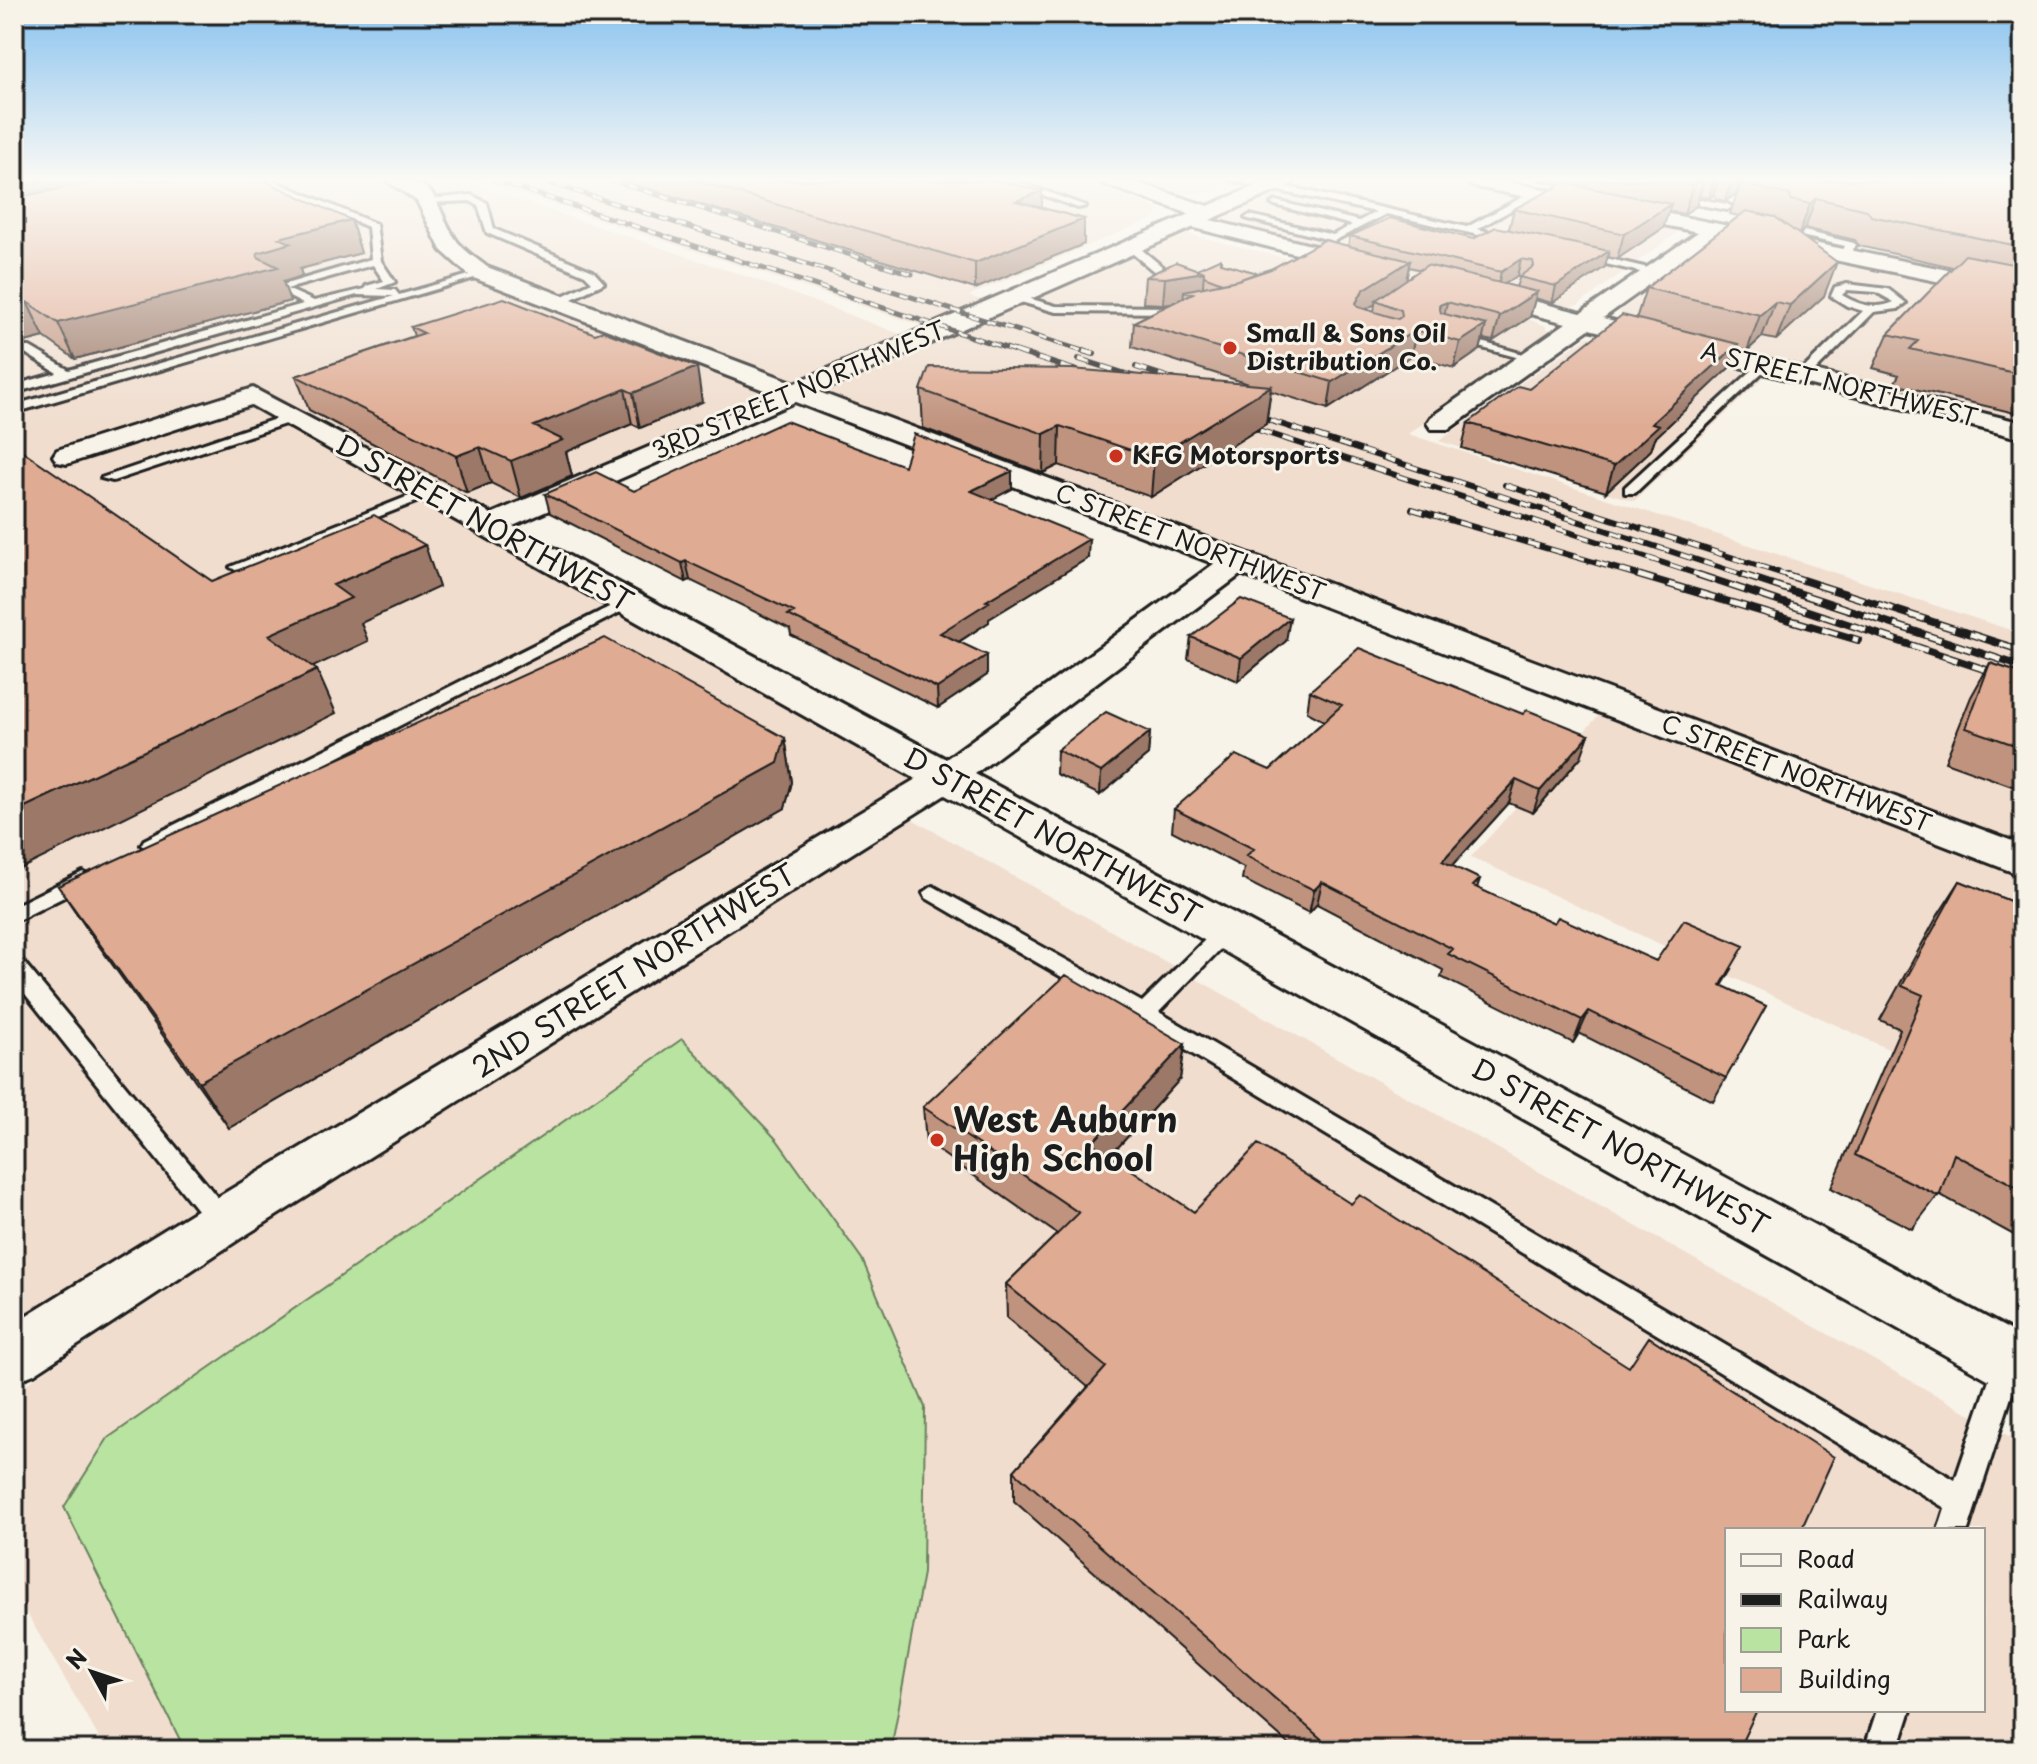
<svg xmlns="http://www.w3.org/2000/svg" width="2037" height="1764" font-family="'Playpen Sans',sans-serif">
	<rect width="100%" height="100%" fill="#f7f3e8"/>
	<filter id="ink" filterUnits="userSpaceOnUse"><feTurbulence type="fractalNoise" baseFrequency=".0125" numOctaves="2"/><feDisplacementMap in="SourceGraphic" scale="16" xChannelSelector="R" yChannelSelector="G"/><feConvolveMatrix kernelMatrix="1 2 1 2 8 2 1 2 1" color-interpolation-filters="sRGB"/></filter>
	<g filter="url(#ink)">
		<path fill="#f0ddce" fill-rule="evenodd" d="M14,180H459L751,278L916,340L491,524L945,778L896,810L2023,1444V1750H106L14,1591V1392L744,905L14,1355ZM1727,1530H1983V1710H1727Z
			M478,180H1074L1153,206L1159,211L1154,218L968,296L1013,309L1187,234L1518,315L1546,326L1551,333L1408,434L2023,634V1111L1471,857L1609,704L808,396L947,334Z
			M1133,180H1245L1221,190L1185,194Z
			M1304,180H1448L1670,226L1678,232L1578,305L1564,307L1543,305L1223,226L1216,221Z
			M1733,239L2023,301V421L1641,328L1623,319L1620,311L1721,240Z
			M1587,337H1605L1763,378L1634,501L1439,441Z"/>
		<path fill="#b8e3a0" stroke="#6a805e" stroke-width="2" d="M682,1039L777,1140L862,1259L925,1407L923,1573L891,1750H185L64,1507L108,1438Z"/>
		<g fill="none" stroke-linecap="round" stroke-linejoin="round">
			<defs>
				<path id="service" d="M261,180H272L376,224L381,261L395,282L377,289L395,290L399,295L483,271L488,274L14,413V405L394,296L357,295L14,393V385L57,373L22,351V347H30L69,370L303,304L272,288L371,259L368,227ZM373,265L384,281L366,286L365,289L314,301L287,289Z
					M1002,180H1014L1086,206L1078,208Z
					M1229,180L1271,183L1467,227L1534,191L1542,193L1477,229L1512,237L1509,242L1386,214L1334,241L1245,218L1250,215L1333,235L1352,225L1271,204L1276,201L1359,221L1376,212Z
					M1672,194L1727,204L1732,207L1727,210L1669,199Z
					M471,195L487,203L494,229L593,271L604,283L562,304H554V300L592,282L585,275L487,233L478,205L470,201L426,203L421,200Z
					M1804,231L1854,243L1856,245L1847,257H1839L1845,246L1801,236Z
					M1127,245L1141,249L1170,273L1186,283L1181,286L1162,278L1127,249Z
					M1580,252L1657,270L1658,272L1653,275L1576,257L1575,255Z
					M1847,284L1888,289L1906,303L1898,309L1874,312L1807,379H1799V373L1863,311L1847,306L1831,296L1835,287ZM1847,290L1876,292L1894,302C1877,310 1858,305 1842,295Z
					M1014,294L1056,306L1180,307L1185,310L1180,313L1056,312L1010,299V295Z
					M1453,336H1461L1537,358L1527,360L1453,340Z
					M1759,364L1769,366L1635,493H1625V487Z
					M293,413L299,417L297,420L113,481L101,478Z
					M429,488L434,489V495L242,570L237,571L230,567Z
					M629,597L634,599V605L158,850L151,851L141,845L144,840Z
					M83,872L93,879L90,884L14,922V906Z
					M933,886L1142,1002L1219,926H1233L1236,931L1233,936L1159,1012L1955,1480L1998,1354L2008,1350L2018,1354L2022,1363L1968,1530H1938L1945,1508L1136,1020L926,898L923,893Z
					M14,957L22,960L231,1214L235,1222L231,1230L222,1233L213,1230L14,980Z
					M1877,1710H1911L1898,1750H1864Z"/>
				<path id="minor" d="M1463,180H1499L2023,285V299L1718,236L1603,318L2023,423V439L1589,329L1449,429H1431L1427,423L1431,417L1566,323L1470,299L1467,294L1470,289L1478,287L1581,313L1698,232L1472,186Z
					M1190,215L1367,259L1370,264L1359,270L1183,225L1180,221Z
					M797,384L806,387L810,392L806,397L513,526L946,759L1226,555L1237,553L1248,555L1253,562L1248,569L975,774L2023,1337V1396L2002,1387L945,795L241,1238L34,1374L14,1382V1323L203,1206L916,779L251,405L67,464L57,462L53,456L57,450L253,388L491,514Z"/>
				<path id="tertiary" d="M386,180C441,179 431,199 455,238C462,250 476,258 487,267L795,383L1190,214L1103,184L1100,180H1129L1208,206L1269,180H1295L1292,184L819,392L2023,845V876L471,277L441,250L417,201Z"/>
			</defs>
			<use href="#service" stroke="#1c1c1c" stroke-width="6"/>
			<use href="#minor" stroke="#1c1c1c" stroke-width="6"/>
			<use href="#tertiary" stroke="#1c1c1c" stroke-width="6"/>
			<use href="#service" fill="#f7f3e8" fill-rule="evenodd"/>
			<use href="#minor" fill="#f7f3e8" fill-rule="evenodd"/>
			<use href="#tertiary" fill="#f7f3e8" fill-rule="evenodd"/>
			<defs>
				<path id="rail-far2" d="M494,180L1021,353
					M540,180L1089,353
					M610,180L912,274"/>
				<path id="rail-far1" d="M1015,351L1096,377
					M1083,351L1094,354
					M1079,359L1148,381
					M1136,367L1189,384
					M1247,413L1749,577
					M1237,423L1706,577
					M1505,485L1793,577
					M1412,509L1645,577"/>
				<path id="rail" d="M1638,575L1858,640
					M1699,575L2023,682
					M1743,575L2023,667
					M1787,575L2023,651"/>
			</defs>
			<use href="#rail-far2" stroke="#1c1c1c" stroke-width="5"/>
			<use href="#rail-far1" stroke="#1c1c1c" stroke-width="6"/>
			<use href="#rail" stroke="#1c1c1c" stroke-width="8"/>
			<use href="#rail-far2" stroke="#f7f3e8" stroke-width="3" stroke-dasharray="9" stroke-linecap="butt"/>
			<use href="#rail-far1" stroke="#f7f3e8" stroke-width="4" stroke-dasharray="12" stroke-linecap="butt"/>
			<use href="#rail" stroke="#f7f3e8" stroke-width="5" stroke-dasharray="16" stroke-linecap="butt"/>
		</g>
		<path fill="#c0937e" stroke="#1c1c1c" stroke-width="2" fill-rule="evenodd" d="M14,180L351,220L361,253L300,269L302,276L283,282L290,301L75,359L44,337L14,345Z
			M621,180H997L1042,191V208L1084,219V244L975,289Z
			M1537,180H2023V415L1894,384L1899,375L1873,368L1888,334L1953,267L1859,246L1855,240L1805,228L1799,234L1824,296L1776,340L1762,337L1747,351L1736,348L1729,368L1655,438L1651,450L1606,492L1462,448L1468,423L1529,389L1636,319L1646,288L1739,216L1730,214L1737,194L1725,201L1717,199L1713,195L1709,198L1699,196L1696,206L1684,214L1668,211L1663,228L1617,259L1607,257L1605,267L1552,303L1535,298L1530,317L1493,341L1483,339L1480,350L1454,368L1411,356L1328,409L1271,391L1266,424L1151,497L1059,465L1043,473L923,428L921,390L1249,384L1132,347L1134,322L1174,302L1163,304L1143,303L1145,277L1197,269L1221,263L1257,273L1348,246L1350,236L1473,239L1509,229L1514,209L1561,185ZM1409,267L1421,270L1406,280ZM1517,276H1520L1516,287L1504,284ZM1375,304L1374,312L1366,309Z
			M411,327L702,402L640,428L632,424L566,452L572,476L521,498L491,483L467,493L309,410L296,376L414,336Z
			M904,466L1012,471V489L992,499L1088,558L989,619V622L959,642L987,675L938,708L791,635L790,629L690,580L686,582L550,513L545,494L634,491Z
			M1191,637L1286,641L1238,681L1188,659Z
			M1990,663L2023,674V790L1945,762L1971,697Z
			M1310,691L1581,757L1533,813L1509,803L1452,866L1480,879L1477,888L1554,923L1656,961L1732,969L1722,986L1766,1006L1713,1101L1579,1033L1573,1043L1441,977L1443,970L1317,904L1309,913L1242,879L1244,868L1172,831L1174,809L1270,770L1324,721L1307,712Z
			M1150,732L1148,755L1100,795L1056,774L1057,750Z
			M785,738L792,782L785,808L229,1128L89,932L58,886Z
			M1960,881L2019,905L2023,899V1240L1939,1194L1912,1229L1831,1188L1900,1029L1880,1020L1938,915Z
			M1185,1044L1180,1079L1110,1156L1194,1212L1727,1530L1738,1750H1295L1014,1501V1471L1088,1387L1007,1318L1006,1284L1057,1234L926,1142L923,1107Z"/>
		<path fill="#9c7867" stroke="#1c1c1c" stroke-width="2" d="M49,180H145L14,221V187Z
			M1701,180H1704L1696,206L1684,214L1693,185Z
			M1714,180H1718L1713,195L1709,198Z
			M1732,180H1751L1740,184L1737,194L1725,201Z
			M1042,191V215L1016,201Z
			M1816,198L1805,228L1799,234L1810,204Z
			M1671,204L1663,228L1617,259L1624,234Z
			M1084,219V244L975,289V263Z
			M351,220L361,253L300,269L302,276L283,282L290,301L75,359L58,323L257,253L279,238Z
			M1609,251L1605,267L1552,303L1556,286Z
			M1521,259L1517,276L1497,289L1501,272Z
			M1410,261L1405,285L1376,300L1375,304L1358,314L1356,303L1363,290Z
			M1837,262L1824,296L1776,340L1790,305Z
			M1204,272L1202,298L1193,293L1184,291L1183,301L1163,304L1165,278Z
			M1537,292L1530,317L1493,341L1500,316Z
			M27,302L44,337L14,345V305Z
			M1447,302L1442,327L1439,305Z
			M1775,302L1762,337L1747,351L1760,315Z
			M1486,325L1480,350L1454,368L1460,342Z
			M1416,330L1411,356L1328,409L1332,382Z
			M1738,344L1729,368L1655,438L1651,450L1606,492L1614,466L1652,423Z
			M697,367L702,402L640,428L633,393Z
			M1271,386L1266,424L1151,497L1154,458Z
			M625,389L632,424L566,452L572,476L521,498L511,461L534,426Z
			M1060,426L1059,465L1043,473L1044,434Z
			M480,447L491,483L467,493L456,456Z
			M1012,471V489L972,510L971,491Z
			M1089,539L1088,558L989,619V622L941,653L940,633L986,601Z
			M425,545L439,587L361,623L368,641L288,679L269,635L333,585Z
			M686,561L690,580L686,582L682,563Z
			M1290,618L1286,641L1238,681L1241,658Z
			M987,655V675L938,708L937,688Z
			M317,670L336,713L14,872V812Z
			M1150,732L1148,755L1100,795L1101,772Z
			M1589,735L1581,757L1533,813L1540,791Z
			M785,738L792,782L785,808L229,1128L199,1082Z
			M1516,780L1509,803L1436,884L1442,861Z
			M1322,882L1317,904L1309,913L1314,890Z
			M1589,1011L1579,1033L1573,1043L1582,1020Z
			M1185,1044L1180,1079L1090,1178L1092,1143Z"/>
		<path fill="#dfab93" stroke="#1c1c1c" stroke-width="2" d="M14,180H49L14,187Z
			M104,180H263L351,220L279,238L291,243L257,253L258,257L278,267L58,323L27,302L14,305V198Z
			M694,180H997L1042,191L1016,201L1084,219L975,263Z
			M1669,180H1701L1693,185Z
			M1746,180H2023V247L1871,216L1867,210L1816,198L1810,204L1791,200L1790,195L1740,184Z
			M1564,183L1671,204L1624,234L1514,209Z
			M1746,211L1775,217L1837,262L1790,305L1775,302L1760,315L1646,288Z
			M1390,218L1473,239L1496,227L1609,251L1556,286L1519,277L1534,266L1533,261L1521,259L1501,272L1350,236Z
			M1324,240L1410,261L1363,290L1356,303L1358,307L1398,319L1402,316L1401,310L1376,300L1427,265L1537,292L1500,316L1447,302L1439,305L1441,313L1486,325L1460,342L1416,330L1332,382L1134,322L1193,293L1184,291L1238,280L1271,269Z
			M1965,255L2023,266V375L1910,349L1918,341L1888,334Z
			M1221,258V263L1257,273L1238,280L1222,283L1204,276V272L1197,269Z
			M1176,262L1204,272L1165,278L1145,277Z
			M504,298L595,334L603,331L697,367L633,393L625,389L534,426L563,440L511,461L480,447L456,456L296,376L424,333L411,327Z
			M1622,315L1738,344L1652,423L1659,425L1614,466L1468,423L1518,386L1529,389Z
			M929,367L1072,369L1271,386L1154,458L1060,426L1044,434L921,390Z
			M786,421L904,466L914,434L1012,471L971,491L1089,539L986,601L989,602L940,633L987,655L937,688L788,615L794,612L686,561L682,563L545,494L596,472L634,491Z
			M14,445L212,581L374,515L425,545L333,585L351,598L269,635L317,670L14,812Z
			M1241,599L1290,618L1241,658L1191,637Z
			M605,638L785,738L778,763L199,1082L58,886Z
			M1359,648L1523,714L1527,710L1589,735L1540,791L1516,780L1442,861L1480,879L1473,886L1554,923L1558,917L1656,961L1684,920L1744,946L1721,985L1766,1006L1726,1078L1589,1011L1582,1020L1448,954L1453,949L1322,882L1314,890L1246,856L1254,849L1174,809L1236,755L1270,770L1342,705L1310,691Z
			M1990,663L2023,674V748L1966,728Z
			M1106,712L1150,732L1101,772L1057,750Z
			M1960,881L2020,905L2023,900V1190L1954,1154L1939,1196L1855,1155L1923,995L1902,986Z
			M1066,975L1185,1044L1092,1143L1194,1212L1258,1144L1351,1204L1360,1195L1629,1367L1649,1337L1834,1457L1801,1530H1727V1710H1757L1738,1750H1334L1014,1471L1106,1367L1006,1284L1079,1213L923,1107Z"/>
	</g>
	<linearGradient id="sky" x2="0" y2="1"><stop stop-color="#88c2ef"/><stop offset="0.42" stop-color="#fbfaf5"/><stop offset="1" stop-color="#fbfaf5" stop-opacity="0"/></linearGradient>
	<rect width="2037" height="427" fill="url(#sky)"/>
	<g fill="#c8321e" stroke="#f7f3e8" stroke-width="3">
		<circle cx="1230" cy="348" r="8"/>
		<circle cx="1116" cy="456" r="8"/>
		<circle cx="937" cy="1140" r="8"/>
	</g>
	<g text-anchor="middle" stroke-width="6" stroke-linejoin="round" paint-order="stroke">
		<g font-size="24" font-weight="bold" fill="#1c1c1c" stroke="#f7f3e8" text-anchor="start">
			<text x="1246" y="342">Small &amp; Sons Oil<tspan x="1246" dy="28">Distribution Co.</tspan></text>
			<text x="1132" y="464">KFG Motorsports</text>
		</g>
		<g font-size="24" fill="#1c1c1c" stroke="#f7f3e8">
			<text transform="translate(1839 385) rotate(14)" y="8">A STREET NORTHWEST</text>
			<text transform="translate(799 391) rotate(-23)" y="8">3RD STREET NORTHWEST</text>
			<text transform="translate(1190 543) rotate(21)" y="8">C STREET NORTHWEST</text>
			<text transform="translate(1796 774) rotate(21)" y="8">C STREET NORTHWEST</text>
		</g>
		<g font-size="28" fill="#1c1c1c" stroke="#f7f3e8">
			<text transform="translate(484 523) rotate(29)" y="10">D STREET NORTHWEST</text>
			<text transform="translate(1052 836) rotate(29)" y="10">D STREET NORTHWEST</text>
			<text transform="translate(634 971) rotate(-32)" y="10">2ND STREET NORTHWEST</text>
			<text transform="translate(1620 1147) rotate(29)" y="10">D STREET NORTHWEST</text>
		</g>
		<g font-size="34" font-weight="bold" fill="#1c1c1c" stroke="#f7f3e8" text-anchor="start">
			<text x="953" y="1132">West Auburn<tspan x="953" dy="39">High School</tspan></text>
		</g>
	</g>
	<rect width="2037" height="1764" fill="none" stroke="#f7f3e8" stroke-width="48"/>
	<rect x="24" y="24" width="1989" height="1716" fill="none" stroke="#1c1c1c" stroke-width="3" filter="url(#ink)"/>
	<rect x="1725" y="1528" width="260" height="184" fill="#f7f3e8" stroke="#9f9d96" stroke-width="2"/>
	<rect x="1741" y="1554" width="40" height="12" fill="#f7f3e8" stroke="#9f9d96" stroke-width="2"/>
	<text x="1797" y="1568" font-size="24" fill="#1c1c1c">Road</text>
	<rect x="1741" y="1594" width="40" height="12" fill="#1c1c1c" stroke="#9f9d96" stroke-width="2"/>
	<text x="1797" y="1608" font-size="24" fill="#1c1c1c">Railway</text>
	<rect x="1741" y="1628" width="40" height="24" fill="#b8e3a0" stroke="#9f9d96" stroke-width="2"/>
	<text x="1797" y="1648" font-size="24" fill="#1c1c1c">Park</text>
	<rect x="1741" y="1668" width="40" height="24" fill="#dfab93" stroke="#9f9d96" stroke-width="2"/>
	<text x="1797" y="1688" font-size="24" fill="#1c1c1c">Building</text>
	<g transform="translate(92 1672) rotate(310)" stroke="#f7f3e8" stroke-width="6" paint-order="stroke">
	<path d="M0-6L14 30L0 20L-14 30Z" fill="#1c1c1c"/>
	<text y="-12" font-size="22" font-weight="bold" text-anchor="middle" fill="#1c1c1c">N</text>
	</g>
</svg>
